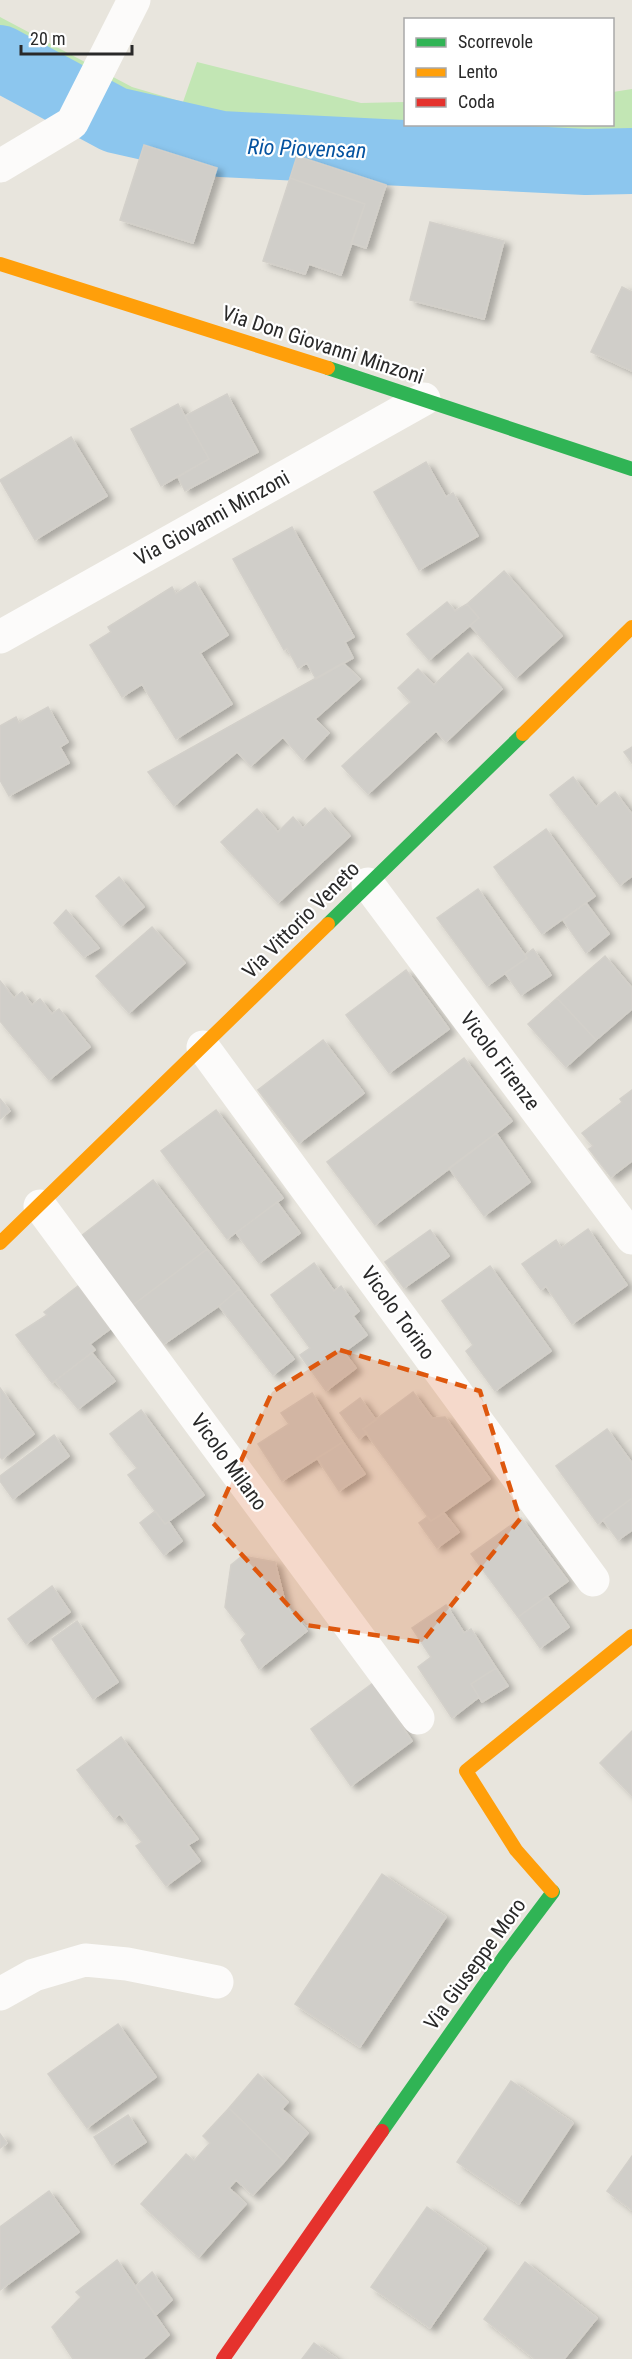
<svg xmlns="http://www.w3.org/2000/svg" width="632" height="2359" font-family="'Roboto Condensed',sans-serif">
	<defs>
		<filter id="shadow"><feDropShadow dx="6" dy="4" stdDeviation="3" flood-color="#0004"/></filter>
	</defs>
	<rect width="100%" height="100%" fill="#e8e5dd"/>
	<path fill="#c2e6b4" d="M0,17L132,87L183,102L197,62L361,103L405,102L406,124H612L613,92L632,89V189H589L235,173L179,165L110,146L0,87Z"/>
	<g fill="none" stroke-linecap="round" stroke-linejoin="round">
		<path stroke="#8cc6ee" stroke-width="66" d="M0,58L115,120L221,144L586,162L632,161"/>
	</g>
	<path fill="#d0cec9" stroke="#d3d0ca" stroke-width="1.5" filter="url(#shadow)" d="M144,145L217,168L193,243L120,220Z
		M297,156L386,185L366,248L351,243L365,204L290,178Z
		M290,178L365,204L341,275L309,264L305,274L263,261Z
		M430,222L504,241L484,319L410,300Z
		M622,287L632,292V371L591,352Z
		M227,394L258,452L185,491L178,477L209,459L185,416Z
		M178,404L209,459L161,486L131,429Z
		M71,437L107,496L35,540L0,480Z
		M426,462L446,497L453,493L478,536L419,570L374,492Z
		M292,527L354,637L345,642L353,658L316,679L307,663L298,668L287,648L284,650L233,559Z
		M504,571L562,636L516,678L470,625L479,618L467,604Z
		M195,582L228,635L200,653L232,704L176,739L142,684L122,697L90,645L111,632L108,627L172,587L176,594Z
		M447,602L455,611L467,604L479,618L429,660L407,634Z
		M468,653L502,689L446,742L436,731L368,794L342,766L411,702L398,688L418,669L434,685Z
		M343,663L360,679L315,719L329,733L303,760L283,737L251,766L237,752L174,806L148,772Z
		M48,707L68,742L60,747L69,763L9,796L0,780V726L16,717L19,723Z
		M632,747V763L624,752Z
		M573,777L596,807L615,792L632,814V876L620,885L550,795Z
		M325,808L350,836L278,903L221,842L257,809L278,832L293,817L303,828Z
		M546,829L595,896L542,934L494,867Z
		M119,877L144,907L121,926L96,896Z
		M478,889L527,958L487,986L437,918Z
		M586,903L609,934L586,953L563,920Z
		M66,910L99,948L84,957L54,923Z
		M152,927L185,963L129,1013L96,976Z
		M533,949L551,975L521,995L505,973L527,958L525,955Z
		M605,956L632,988V1009L596,1040L557,998Z
		M406,970L449,1029L389,1073L346,1015Z
		M0,981L14,998L22,992L32,1005L40,999L52,1014L59,1009L90,1047L49,1080L0,1021Z
		M557,998L596,1040L566,1067L528,1024Z
		M323,1040L364,1093L299,1143L258,1090Z
		M464,1058L512,1121L375,1225L327,1162Z
		M632,1090V1161L611,1177L589,1149L593,1146L582,1133L622,1102L620,1099Z
		M0,1099L10,1111L0,1119Z
		M216,1110L283,1198L227,1239L161,1151Z
		M496,1133L530,1182L484,1216L449,1168Z
		M153,1180L207,1249L133,1305L80,1237Z
		M277,1202L300,1233L259,1263L236,1233Z
		M588,1229L627,1285L572,1324L546,1286L541,1290L522,1264L556,1240L561,1248Z
		M430,1230L449,1256L404,1288L385,1262Z
		M207,1249L239,1289L219,1306L164,1344L133,1305Z
		M314,1263L334,1291L341,1286L359,1311L353,1316L367,1335L344,1352L356,1368L326,1391L300,1355L310,1348L271,1295Z
		M490,1266L551,1351L495,1391L466,1351L473,1345L442,1301Z
		M78,1286L110,1329L90,1344L95,1350L52,1383L16,1335L47,1315L44,1312Z
		M239,1289L294,1359L273,1375L219,1306Z
		M92,1353L115,1381L78,1409L55,1381Z
		M0,1388L34,1434L2,1459L0,1457Z
		M413,1392L432,1418L445,1417L490,1479L431,1521L363,1429Z
		M312,1393L343,1442L282,1481L258,1444L289,1424L281,1413Z
		M360,1398L376,1420L363,1429L367,1433L359,1439L340,1413Z
		M141,1410L204,1495L165,1524L128,1475L137,1468L110,1434Z
		M607,1429L632,1463V1498L598,1524L556,1466Z
		M54,1435L69,1456L13,1499L0,1481V1476Z
		M343,1442L365,1474L339,1491L317,1458Z
		M632,1498V1530L618,1540L603,1520Z
		M155,1511L165,1524L169,1522L182,1541L164,1555L140,1523Z
		M444,1513L459,1532L437,1548L419,1523L427,1517L431,1521Z
		M521,1518L568,1581L518,1617L471,1554Z
		M242,1556L275,1562L286,1606L307,1631L259,1669L241,1640L246,1634L225,1607L231,1565Z
		M52,1586L70,1612L26,1644L8,1619Z
		M547,1596L569,1627L540,1648L518,1617Z
		M446,1605L464,1633L471,1629L496,1668L471,1684L479,1697L452,1718L418,1667L431,1657L412,1628Z
		M77,1621L118,1682L93,1699L52,1639Z
		M496,1668L508,1686L482,1702L471,1684Z
		M373,1683L412,1741L351,1786L311,1729Z
		M632,1731V1796L600,1763Z
		M121,1737L198,1839L188,1845L200,1861L166,1886L136,1846L142,1842L120,1814L114,1818L77,1770Z
		M382,1874L446,1917L360,2047L295,2004Z
		M118,2024L156,2077L87,2128L48,2074Z
		M258,2074L288,2102L282,2109L308,2133L284,2162L229,2108Z
		M511,2081L573,2123L519,2204L457,2162Z
		M229,2108L284,2162L253,2195L236,2180L229,2188L246,2204L199,2257L141,2204L186,2154L194,2161L210,2143L203,2136Z
		M128,2115L146,2142L112,2165L94,2137Z
		M0,2134L7,2143L0,2148Z
		M632,2156V2210L607,2191Z
		M49,2191L79,2232L0,2290V2227Z
		M427,2207L486,2248L430,2328L371,2287Z
		M117,2260L169,2335L143,2359H73L52,2327L81,2297L76,2292Z
		M525,2262L597,2318L564,2359H535L484,2319Z
		M152,2272L172,2300L156,2315L135,2287Z
		M314,2343L337,2359H302Z"/>
	<g fill="none" stroke-linecap="round" stroke-linejoin="round">
		<path stroke="#fcfbfa" stroke-width="33" d="M0,166L72,123L134,0
			M0,637L424,399
			M368,884L632,1238
			M203,1047L593,1580
			M40,1206L418,1718
			M0,1994L34,1975L85,1960L127,1964L217,1982"/>
		<path stroke="#30b455" stroke-width="14" d="M328,368L632,469
			M328,924L523,734
			M382,2131L504,1957L553,1892L552,1891"/>
		<path stroke="#ff9f0a" stroke-width="14" d="M0,264L328,368
			M523,734L632,627
			M0,1243L328,924
			M552,1891L516,1850L466,1771L632,1636"/>
		<path stroke="#e5322d" stroke-width="14" d="M223,2359L382,2131"/>
	</g>
	<path fill="#de570d" fill-opacity="0.2" stroke="#de570d" stroke-width="4.5" stroke-dasharray="12 8" stroke-linejoin="round" d="M340,1350L480,1391L520,1519L422,1642L306,1625L213,1523L272,1392Z"/>
	<g text-anchor="middle" stroke-width="4.5" stroke-linejoin="round" paint-order="stroke">
		<g font-size="21" fill="#292929" stroke="#fff">
			<text transform="translate(323 345) rotate(18)" y="7">Via Don Giovanni Minzoni</text>
			<text transform="translate(212 518) rotate(-29)" y="7">Via Giovanni Minzoni</text>
			<text transform="translate(301 920) rotate(-45)" y="7">Via Vittorio Veneto</text>
			<text transform="translate(500 1061) rotate(53)" y="7">Vicolo Firenze</text>
			<text transform="translate(398 1313) rotate(54)" y="7">Vicolo Torino</text>
			<text transform="translate(229 1462) rotate(54)" y="7">Vicolo Milano</text>
			<text transform="translate(475 1964) rotate(-54)" y="7">Via Giuseppe Moro</text>
		</g>
		<g font-size="22" font-style="italic" fill="#0553a0" stroke="#fff">
			<text transform="translate(307 148) rotate(2)" y="8">Rio Piovensan</text>
		</g>
	</g>
	<rect x="404" y="18" width="210" height="108" fill="#ffffff" stroke="#a9a9a9" stroke-width="1.5"/>
	<rect x="416" y="38" width="30" height="9" fill="#30b455" stroke="#a9a9a9" stroke-width="1.5"/>
	<text x="458" y="48" font-size="18" fill="#292929">Scorrevole</text>
	<rect x="416" y="68" width="30" height="9" fill="#ff9f0a" stroke="#a9a9a9" stroke-width="1.5"/>
	<text x="458" y="78" font-size="18" fill="#292929">Lento</text>
	<rect x="416" y="98" width="30" height="9" fill="#e5322d" stroke="#a9a9a9" stroke-width="1.5"/>
	<text x="458" y="108" font-size="18" fill="#292929">Coda</text>
	<path d="M21 45v9h111v-9" fill="none" stroke="#292929" stroke-width="3"/>
	<text x="30" y="45" font-size="18" fill="#292929" stroke="#ffffff" stroke-width="4.5" paint-order="stroke">20 m</text>
</svg>
